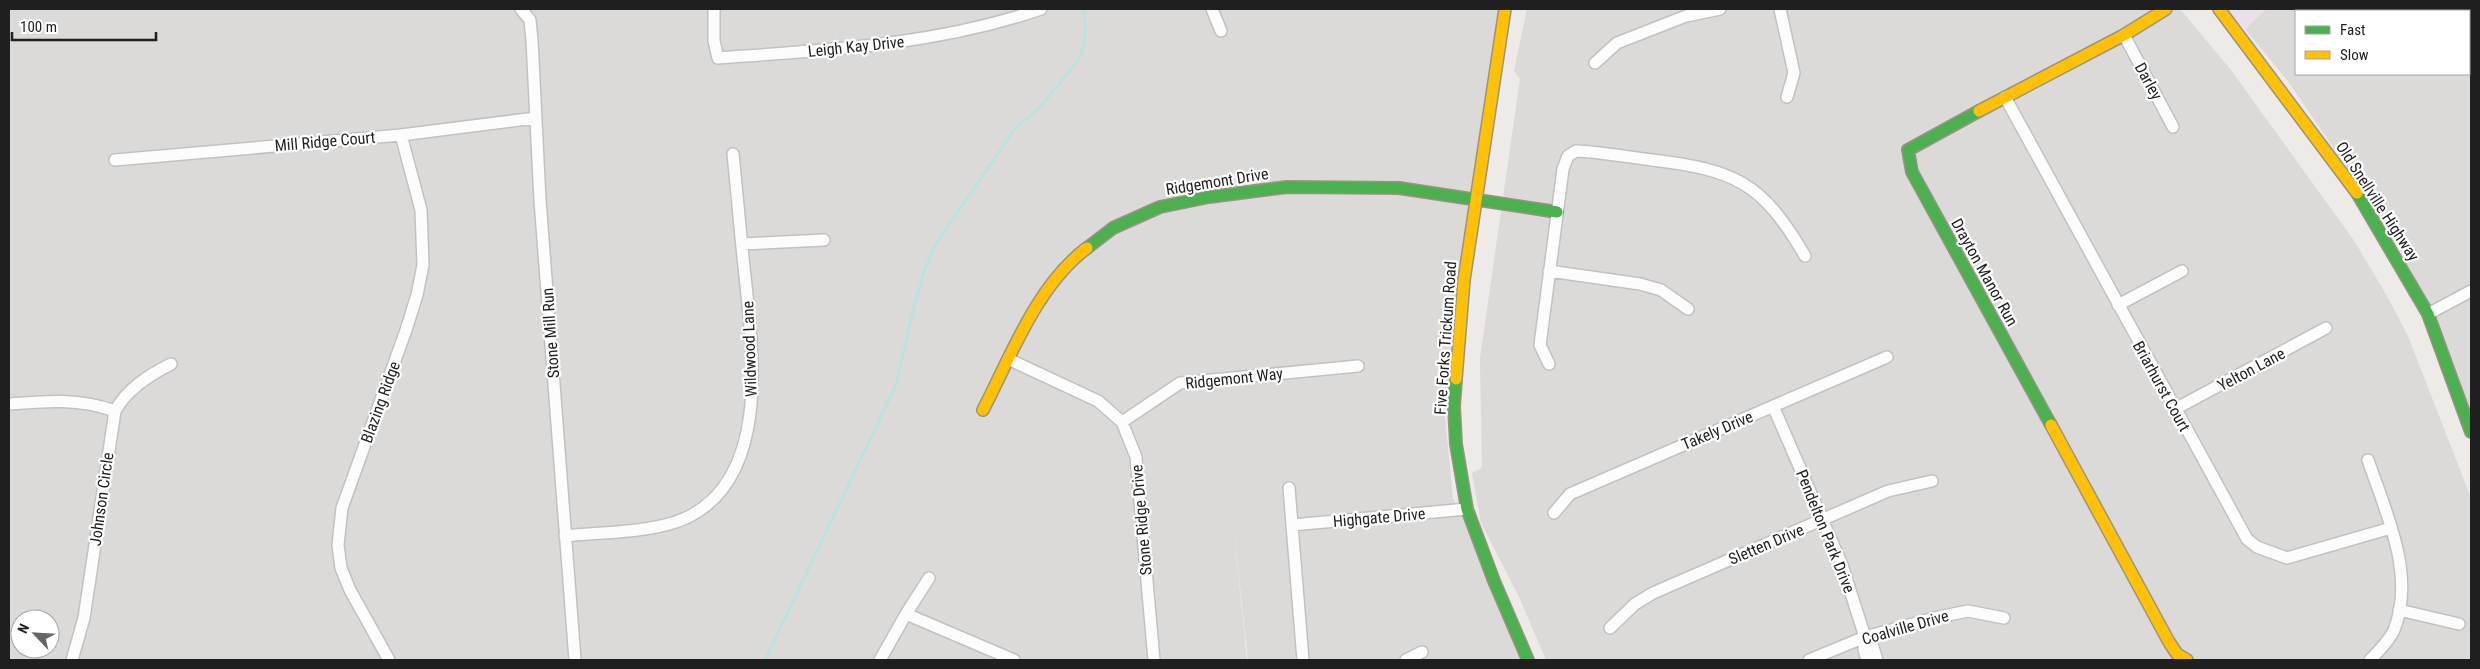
<svg xmlns="http://www.w3.org/2000/svg" width="2480" height="669" font-family="'Roboto Condensed',sans-serif">
	<rect width="100%" height="100%" fill="#edeae8"/>
	<path fill="#dcdad9" fill-rule="evenodd" d="M9,9H1501L1451,380L1444,406L1453,498L1468,527L1521,660H1248L1232,512L1247,660H9ZM20,619H50V649H20Z
		M1527,9H2180L2231,70L2355,242L2387,296L2408,336L2471,498V660H1546L1519,597L1481,523L1472,473L1482,468L1480,358L1520,79L1514,71Z
		M2266,9H2471V416L2415,278L2389,229L2287,80L2245,29ZM2296,11H2469V74H2296Z"/>
	<path fill="#ebe0e9" d="M2227,9H2266L2245,29Z"/>
	<g fill="none" stroke-linecap="round" stroke-linejoin="round">
		<path stroke="#bbe1e1" stroke-width="3" d="M765,660L896,385L915,303L925,269L936,244L1014,130L1042,105L1077,62L1083,48L1086,29L1083,9"/>
		<defs>
			<path id="street" d="M521,9L530,20L532,40L540,200L575,660
				M714,9V41L718,58C828,50 936,45 1041,9
				M1212,9L1221,31
				M1780,9L1794,73L1787,97
				M2124,35L2173,127
				M1595,63L1617,43L1686,16L1720,9
				M2005,97L2247,539L2257,547L2287,558L2391,528
				M115,160L401,135L535,118
				M742,244L824,240
				M1549,271L1640,284L1661,290L1688,309
				M2118,305L2182,271
				M2428,314L2471,291
				M1008,359L1098,401L1122,422L1136,457L1154,660
				M1549,364L1540,345L1563,169L1568,156L1576,151C1601,152 1627,157 1652,160C1735,170 1762,182 1805,256
				M9,404C45,401 80,398 115,411
				M1773,406L1842,565L1865,637L1864,650L1867,660
				M2175,409L2326,328
				M1122,422L1180,383L1358,366
				M2368,460C2386,513 2416,575 2394,630C2389,641 2378,652 2370,660
				M1289,488L1303,660
				M1554,513L1570,494L1887,357
				M1292,525L1467,509
				M565,536C601,532 656,533 688,517C773,475 752,344 744,267C740,230 737,192 733,154
				M2399,610L2459,624
				M906,614L1014,660
				M1610,628L1635,604L1653,593L1888,491L1932,481
				M1865,637L1873,647L1877,660
				M72,660L84,618L115,411C127,389 149,375 171,364
				M389,660L350,590L341,568L338,545L342,508L406,330L417,295L423,265L421,210L401,135
				M880,660L906,614L929,578
				M1406,660L1422,652
				M1809,660L1865,637L1938,617L1968,611L2004,618"/>
			<path id="fast" d="M1979,111L1908,150L1912,172L2051,425
				M2357,193L2428,314L2471,432
				M1087,248L1113,228L1160,207L1209,197L1287,187L1399,188L1557,212
				M1456,379L1454,406L1456,444L1467,509L1494,581L1528,660"/>
			<path id="slow" d="M2219,9L2357,193
				M1979,111L2124,35L2166,9
				M1456,379L1464,280L1505,9
				M983,410C1011,356 1037,285 1087,248
				M2051,425L2169,642L2177,654L2187,660"/>
		</defs>
		<use href="#street" stroke="#c3c1c0" stroke-width="14"/>
		<use href="#fast" stroke="#989480" stroke-width="14"/>
		<use href="#slow" stroke="#989480" stroke-width="14"/>
		<use href="#street" stroke="#fcfcfc" stroke-width="11"/>
		<use href="#fast" stroke="#4caf50" stroke-width="11"/>
		<use href="#slow" stroke="#ffc107" stroke-width="11"/>
	</g>
	<g text-anchor="middle" stroke-width="4.5" stroke-linejoin="round" paint-order="stroke">
		<g font-size="16" fill="#1f1f1f" stroke="#fff">
			<text transform="translate(856 46) rotate(-6)" y="6">Leigh Kay Drive</text>
			<text transform="translate(2149 81) rotate(61)" y="6">Darley</text>
			<text transform="translate(325 141) rotate(-5)" y="6">Mill Ridge Court</text>
			<text transform="translate(1217 181) rotate(-9)" y="6">Ridgemont Drive</text>
			<text transform="translate(2378 201) rotate(57)" y="6">Old Snellville Highway</text>
			<text transform="translate(1985 272) rotate(61)" y="6">Drayton Manor Run</text>
			<text transform="translate(550 333) rotate(-94)" y="6">Stone Mill Run</text>
			<text transform="translate(1445 338) rotate(-86)" y="6">Five Forks Trickum Road</text>
			<text transform="translate(749 349) rotate(-92)" y="6">Wildwood Lane</text>
			<text transform="translate(2251 369) rotate(-28)" y="6">Yelton Lane</text>
			<text transform="translate(1234 378) rotate(-6)" y="6">Ridgemont Way</text>
			<text transform="translate(2162 386) rotate(61)" y="6">Briarhurst Court</text>
			<text transform="translate(380 402) rotate(-70)" y="6">Blazing Ridge</text>
			<text transform="translate(1717 430) rotate(-23)" y="6">Takely Drive</text>
			<text transform="translate(101 499) rotate(-82)" y="6">Johnson Circle</text>
			<text transform="translate(1379 517) rotate(-5)" y="6">Highgate Drive</text>
			<text transform="translate(1141 520) rotate(-95)" y="6">Stone Ridge Drive</text>
			<text transform="translate(1826 531) rotate(68)" y="6">Pendelton Park Drive</text>
			<text transform="translate(1766 544) rotate(-23)" y="6">Sletten Drive</text>
			<text transform="translate(1905 627) rotate(-16)" y="6">Coalville Drive</text>
		</g>
	</g>
	<rect width="2480" height="669" fill="none" stroke="#1f1f1f" stroke-width="20"/>
	<rect x="2295" y="10" width="175" height="65" fill="#ffffff" stroke="#a5a5a5"/>
	<rect x="2305" y="26" width="25" height="8" fill="#4caf50" stroke="#a5a5a5"/>
	<text x="2340" y="35" font-size="15" fill="#1f1f1f">Fast</text>
	<rect x="2305" y="51" width="25" height="8" fill="#ffc107" stroke="#a5a5a5"/>
	<text x="2340" y="60" font-size="15" fill="#1f1f1f">Slow</text>
	<g transform="translate(35 634) rotate(295)"><circle r="24" fill="#ffffff" stroke="#a5a5a5"/>
	<path d="M0-4L9 19L0 12L-9 19Z" fill="#676665"/>
	<text y="-8" font-size="14" font-weight="bold" text-anchor="middle" fill="#1f1f1f">N</text>
	</g>
	<path d="M12 32v8h144v-8" fill="none" stroke="#1f1f1f" stroke-width="2.5"/>
	<text x="20" y="32" font-size="15" fill="#1f1f1f" stroke="#ffffff" stroke-width="4" paint-order="stroke">100 m</text>
</svg>
